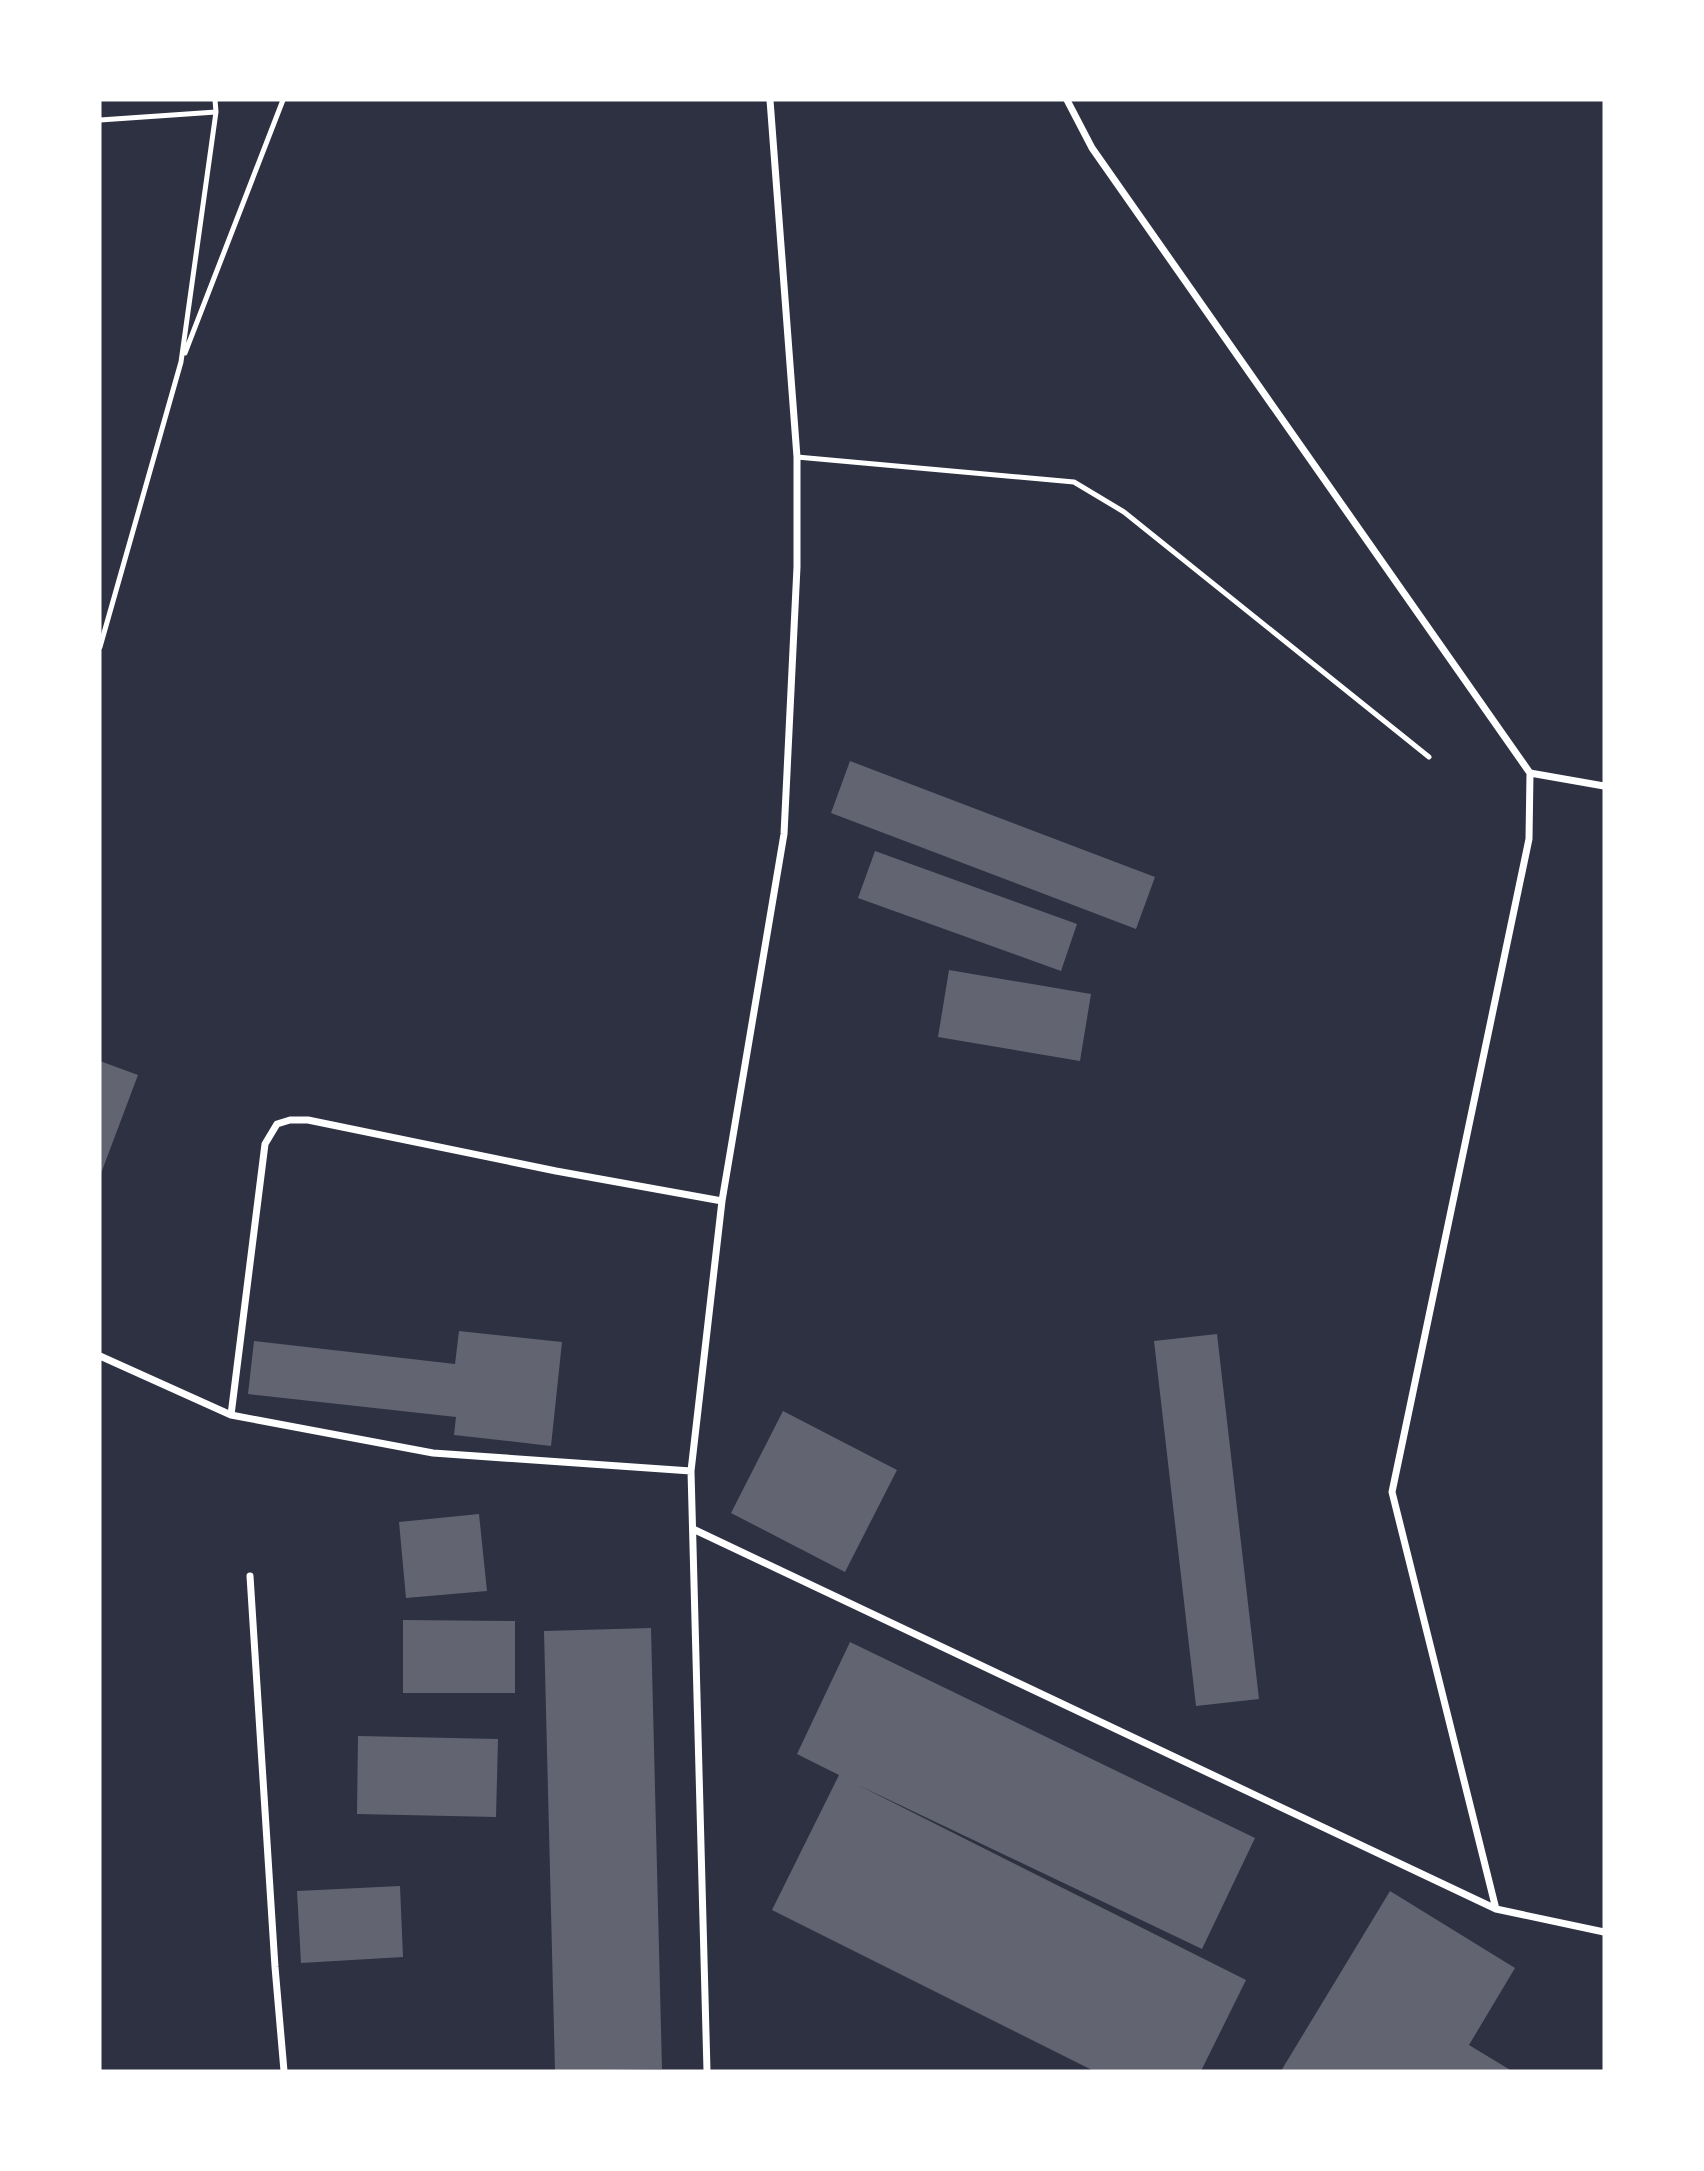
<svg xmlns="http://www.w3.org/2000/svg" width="1704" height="2171" font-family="'Open Sans',sans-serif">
	<rect width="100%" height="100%" fill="#2d3142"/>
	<path fill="#626471" d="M850,761L1155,877L1136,929L831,813Z
		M875,851L1077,924L1061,971L858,898Z
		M949,970L1091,994L1080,1061L938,1037Z
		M100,1061L138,1075L100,1176Z
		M459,1331L562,1342L551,1446L454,1435L456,1417L248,1394L254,1341L455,1364Z
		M1217,1334L1259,1699L1196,1706L1154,1341Z
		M783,1411L897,1470L845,1572L731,1513Z
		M479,1514L487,1591L406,1598L399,1522Z
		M403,1620L515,1621V1693H403Z
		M651,1628L662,2069L555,2071L544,1631Z
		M850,1642L1255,1838L1202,1949L858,1785L1246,1980L1201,2071H1094L772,1910L839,1775L797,1754Z
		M358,1736L498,1739L496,1817L357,1814Z
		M400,1886L403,1957L301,1963L297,1891Z
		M1390,1891L1515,1968L1469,2045L1512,2071H1281Z"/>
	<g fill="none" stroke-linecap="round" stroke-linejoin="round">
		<path stroke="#fff" stroke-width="5" d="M100,120L216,112
			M185,353L283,100
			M797,457L1074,482L1124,512L1429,757
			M100,647L181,362L216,112L215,100"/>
		<path stroke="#fff" stroke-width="7" d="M1067,100L1092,148L1530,773L1529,839L1392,1492L1496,1909
			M1530,773L1604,786
			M100,1356L231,1415L433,1453L691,1471
			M231,1415L265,1144L277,1124L290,1120H308L556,1171L722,1201
			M693,1529L1496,1909L1604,1932
			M250,1576L275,1967L284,2071
			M707,2071L691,1471L722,1201L784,834L797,567V457L770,100"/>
	</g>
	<rect width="1704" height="2171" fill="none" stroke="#ffffff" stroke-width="203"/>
</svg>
